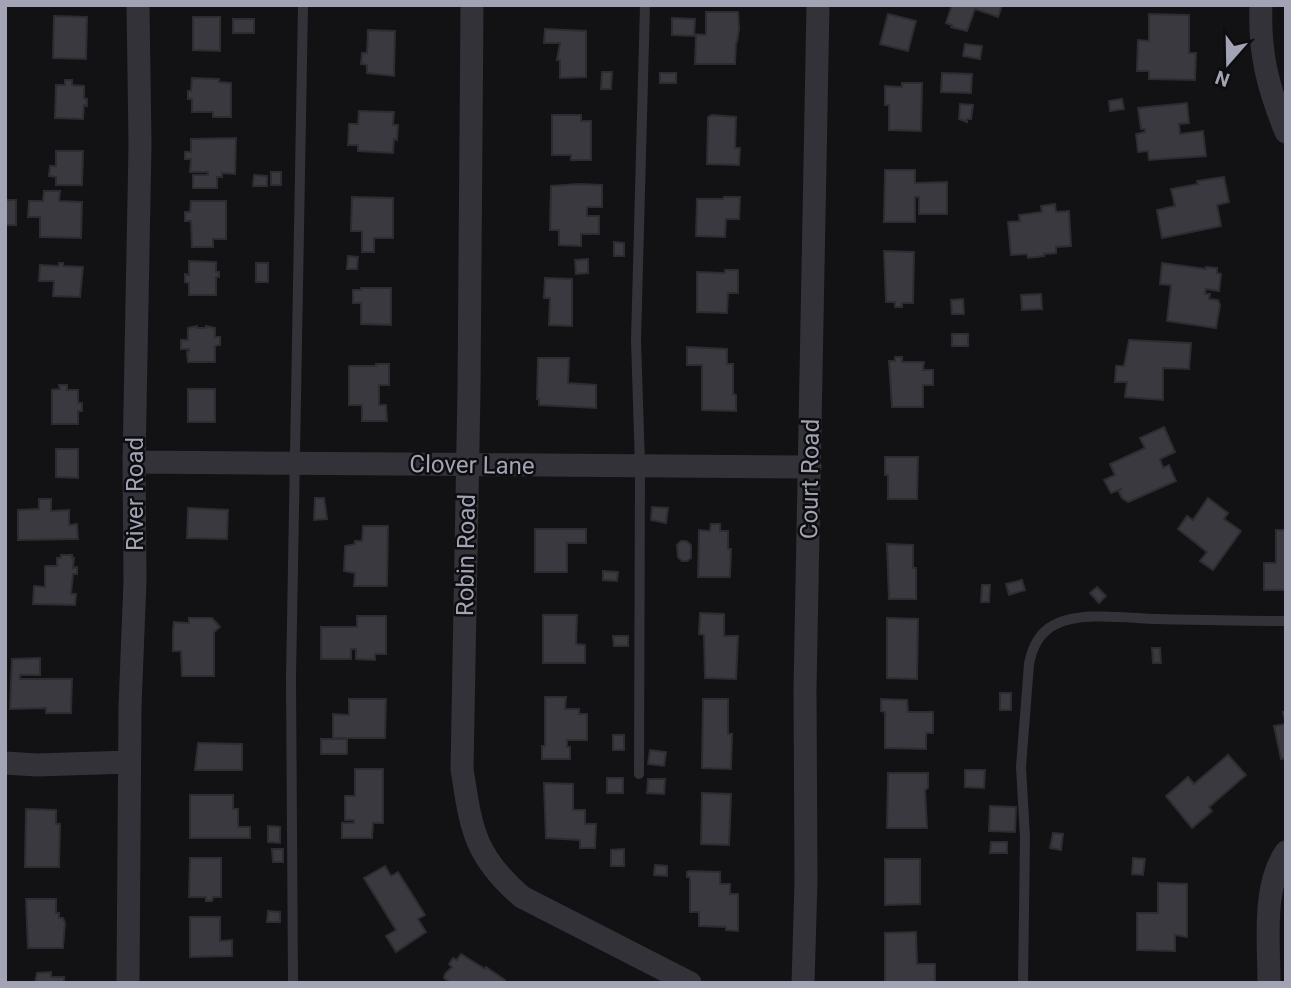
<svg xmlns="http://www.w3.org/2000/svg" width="1291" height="988" font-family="Roboto,sans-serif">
	<rect width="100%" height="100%" fill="#121214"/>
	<path fill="#39393f" stroke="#2d2c30" stroke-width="2" d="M952,5H1002L998,17L975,9L967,31L951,27L952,25L946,23Z
		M706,12H738L739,29L737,42L736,43L735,64H695L696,34L706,35Z
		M888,14L916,21L908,51L880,44Z
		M1149,14L1189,15V53H1196L1195,80L1149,79V71H1137L1138,40L1149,41Z
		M54,16L87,17L86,59L53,58Z
		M193,17H220V51L193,50Z
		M672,18L695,19L694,36L672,35Z
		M233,19H254V33H233Z
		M545,29L586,31V77L560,78V60H557L560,43H544Z
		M368,30L395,31L394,76L367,73V65L361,64L362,53H367Z
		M965,44L982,46L980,59L963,56Z
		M602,72H612L611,89H601Z
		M660,73H676V83H660Z
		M942,73L972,74L971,93L941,92Z
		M192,78L219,79V82L231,83V117H213V112H192V99H188V91H191Z
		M65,80H72V85L84,86V98L87,99V106L84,105L83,119L55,118L56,85H65Z
		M902,83H922L921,131L889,130V105H885V86L902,87Z
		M1122,99L1124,109L1110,111L1109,101Z
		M1187,103L1189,123L1179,124L1180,134L1203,131L1206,156L1149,160L1148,151L1138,152L1136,134L1145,132V129H1141L1138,108Z
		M960,104L973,105L971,119H967V122L959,119Z
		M359,111L394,112L393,125H398L397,140L394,139L393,153L358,151V145H348L349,124H358Z
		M552,115H581V121H591V160H571V155H552Z
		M712,115L736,117L735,148H740L739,165L707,164L708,117Z
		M236,138L235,174L222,173V177H217V188H193V175H208V172H190L191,159H185V152H191V139Z
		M56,151H83L82,185H56V177L49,176L50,166H56Z
		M885,170H915V183L947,182V214H919V197H915V222H884Z
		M271,172H281V185H271Z
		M254,175L267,176V186H253Z
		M1224,177L1229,202L1217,205L1221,226L1162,238L1157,210L1175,206L1171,189L1198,184L1197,181Z
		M578,184L602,185V207H587V216H599V234H581V246L559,245V230H550L551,186Z
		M44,191H60L59,201L82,202L81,238L40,237V217H28L29,201H43Z
		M352,197L393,198V238H374V252H362V231H351Z
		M724,197H740L739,219H726L725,237L696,236L697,199H723Z
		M5,200H16V225H5Z
		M191,201H226V239H213V247H192L191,221H185V212H190Z
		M1055,204L1056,212L1069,211L1071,246L1056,247V253L1044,254V256L1028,258L1027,254L1011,255L1008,222L1020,221L1019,215L1042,212L1041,206Z
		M614,242L624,243V256H614Z
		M884,251L914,252L913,303H902V307H895V302H886Z
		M348,256L358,257L357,269H347Z
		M588,259V273L576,274L575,260Z
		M189,261L216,262V272H219V277H216V295H189V283L185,282V274L189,275Z
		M59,263H63V266L83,267L80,297L53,296L54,281H39L40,265L59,266Z
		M256,263H268V282H256Z
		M1162,263L1206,269V267L1217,268V273L1221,274L1219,291L1206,289L1205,294H1210L1209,299L1218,300L1220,305L1216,328L1167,321L1171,285L1160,284Z
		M725,270H738V293H728L727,313L697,312V272L725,273Z
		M545,278L572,279V326L549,325L550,298H544Z
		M361,288H391V325L361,324V303H353V290H361Z
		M1041,294L1042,309L1022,310L1021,295Z
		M963,299L964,314H952L951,300Z
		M197,326V328H206V326L215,328V337H220V345L215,346V362H188L187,352H189V349H181V340H188V328Z
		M952,334H968V346H952Z
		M1129,340L1191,343L1189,369L1163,368V400L1125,397L1127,382H1115L1116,366H1124Z
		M687,347L727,349V364H733V394L736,395V411L702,410V365H687Z
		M895,357H902V362H924L923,370H933V385H923V407H892L889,361H895Z
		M538,358H569L568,383L596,385V408L539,405V399H537Z
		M376,364H389V385H379V405H386L387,421H362V405H349V366H376Z
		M59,385H67V390H78V403H82V411H78V424H52V390L60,389Z
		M188,389H215V422H188Z
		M1164,427L1175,452L1160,459L1163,468L1169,465L1176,481L1128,502L1122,498L1119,492L1121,489L1111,493L1104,480L1115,475L1110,464L1145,448L1140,438Z
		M56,449H78V478L56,477Z
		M885,457H918L917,499H888V475H885Z
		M315,498H324L327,519L314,520Z
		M1208,498L1228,513L1224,519L1241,531L1213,570L1200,561L1207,552L1178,529L1187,516L1193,520Z
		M39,499H51V511L69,510V525L77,524L78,539L18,540V510L39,509Z
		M652,507L668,508L666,523L651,520Z
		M188,508L228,510L227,539L187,538Z
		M711,524H720V531H728V549H731L730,577H698L699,530L710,531Z
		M363,526H388L387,586H354L355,573L344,571L345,546L355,544V541H362Z
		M535,529H586V543H567V572H535Z
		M1276,530H1286V590H1264V563H1276Z
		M681,541H686L691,545V558L687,561H682L678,557L677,545Z
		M887,544L913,545V568H916V599H889Z
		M61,555H72V558H74L73,568L77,567V574H73L71,594H76L75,605L33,604L34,586L45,587V566H57V558H61Z
		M603,571L618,572L617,581L603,580Z
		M1022,580L1025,590L1009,595L1006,584Z
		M982,585H990L989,602H981Z
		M1097,587L1106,596L1099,603L1090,593Z
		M700,613L724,614V636H738L736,679L705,678L704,635L699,634Z
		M543,615H577L576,644L585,645V663H543Z
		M357,616H386V654H375V660L356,659V649H351V659H321V627H357Z
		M189,618H212L220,627L214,632V676H182L181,651H173V631L174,622L189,623Z
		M887,618L918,619L917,679L887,678Z
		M613,636H628V646H614Z
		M1152,648H1160L1161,663H1153Z
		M40,658V675H20V679H72L71,713H46V708L10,709L12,659Z
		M1000,693H1011V710H1000Z
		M545,697H566L565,709H579V714H587V740H567V747H570V759H542V746H545Z
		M349,699H386L385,738H333V714L349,715Z
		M703,699H728V734H732L731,769L702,768Z
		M881,699L907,700L908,712H933V733H926V749L885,748V712L881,711Z
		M1283,712H1286V758L1281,759L1274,726L1286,724Z
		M613,735H624V750H613Z
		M321,739H347V754H321Z
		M198,743L242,744V770H195Z
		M650,750L666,752L664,766L648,764Z
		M1228,755L1246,775L1209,807L1212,811L1192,828L1166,796L1188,777L1194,784Z
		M355,769H383V823H373L372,838H342V823H354V820H345V796H355Z
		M965,770H985L984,788L965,787Z
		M888,773H928V788L925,790L927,828H887Z
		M607,778H623V793H607Z
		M648,779H665L664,794L647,793Z
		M544,783L573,784V810H585V824H596L595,848H580V840L546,838Z
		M702,793L731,794L729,845L701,844Z
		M190,795H233V809H238V827H250V838H190Z
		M990,806L1016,807L1015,832L989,831Z
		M26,809L56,810V824H60L59,867H25Z
		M268,826L280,827V843L268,842Z
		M1053,833L1063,834L1061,850L1050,848Z
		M991,842H1007V853H990Z
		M272,849H283V862H273Z
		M624,849V866H611V850Z
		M190,858H221V897H213L212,901H206V897H189Z
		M1133,858L1145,859L1143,875L1132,874Z
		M885,859H920V904L885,905Z
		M655,865L667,866V876L654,875Z
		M385,866L391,876L398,872L425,915L418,919L426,932L396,952L386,936L396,930L364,878Z
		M690,871L720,872V884H730V894H738V931L726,930V927L699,926V912H690V877H687V872Z
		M1158,883L1187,884V937L1175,935V951L1137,950V913H1158Z
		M26,899H56V913H59V918H63L65,923L63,948H28Z
		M268,911L280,912V922H267Z
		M190,917H220V941L232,940V956L190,957Z
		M916,932L917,964H935V983H885V933Z
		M461,954L485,969L486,967L505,980L503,983H451L444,978L445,974L452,967L449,964L453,958L457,960Z
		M51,972V977H64V983H35L37,973Z"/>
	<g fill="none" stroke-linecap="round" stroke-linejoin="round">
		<path stroke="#333239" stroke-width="10" d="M639,774L640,466L636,340L645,5
			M293,983L291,678L303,5
			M1023,983L1025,837L1021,767L1029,664C1032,648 1039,633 1054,625C1079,611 1128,618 1156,619C1199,620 1242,621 1286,621"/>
		<path stroke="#333239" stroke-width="23" d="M472,5L469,390L462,769C471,828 474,856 522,897L690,983
			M1261,5C1259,53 1268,88 1286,132
			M134,462L810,467
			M5,763L37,765L129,762
			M128,983L130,706L135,581L134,462L140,145L138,5
			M803,983L806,881L805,690L818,5
			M1269,983C1269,943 1262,886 1286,852"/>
	</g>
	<g text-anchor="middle" stroke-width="5" stroke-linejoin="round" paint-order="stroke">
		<g font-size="24" fill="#a2a4b5" stroke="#0d0d0f">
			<text transform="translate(472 465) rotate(1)" y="8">Clover Lane</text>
			<text transform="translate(810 479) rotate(-89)" y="8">Court Road</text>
			<text transform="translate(135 494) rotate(-90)" y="8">River Road</text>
			<text transform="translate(466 555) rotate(-89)" y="8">Robin Road</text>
		</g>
	</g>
	<rect width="1291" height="988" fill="none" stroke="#a2a4b5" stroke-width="14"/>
	<g transform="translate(1228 63) rotate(200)" stroke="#0d0d0f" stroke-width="5" paint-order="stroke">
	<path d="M0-5L12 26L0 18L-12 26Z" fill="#a2a4b5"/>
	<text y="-10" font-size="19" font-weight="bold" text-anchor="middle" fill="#a2a4b5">N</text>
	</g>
</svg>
